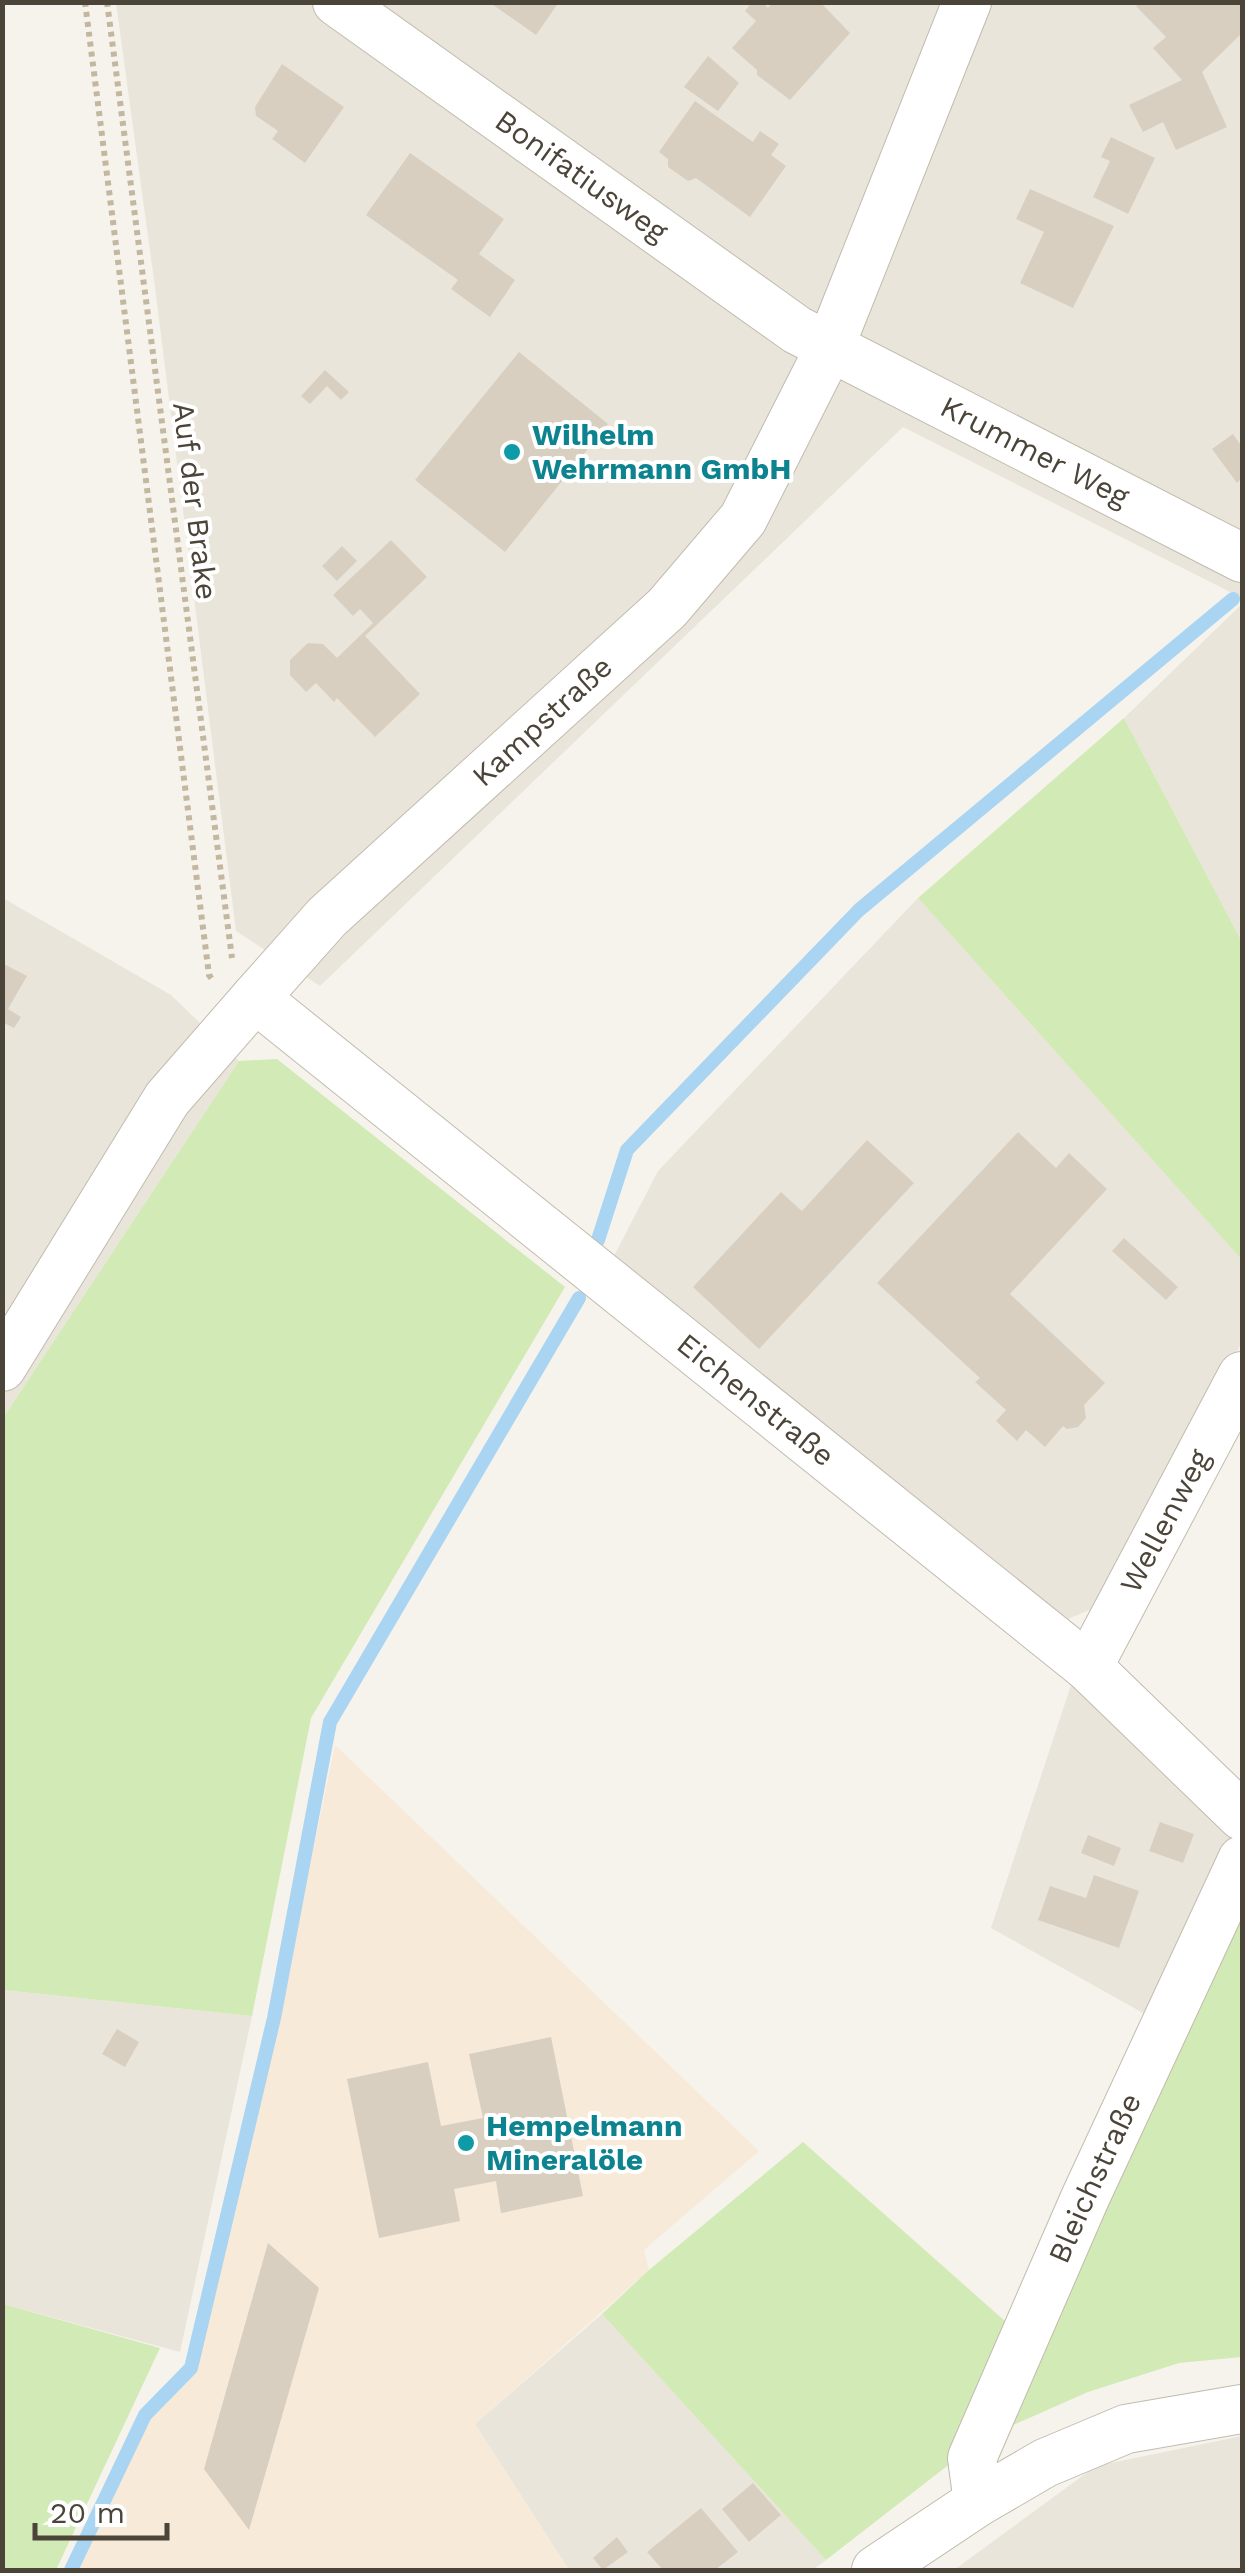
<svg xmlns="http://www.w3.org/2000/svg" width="1245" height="2573" font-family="'Work Sans',sans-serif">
	<rect width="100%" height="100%" fill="#f6f3ec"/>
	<path fill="#eae5da" d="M116,3H1242V598L903,427L320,986L236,931L154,280Z
		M1242,604V942L1124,718Z
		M3,898L171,995L239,1061L3,1418Z
		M918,898L1242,1260V1342L1106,1603L1068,1619L614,1256L658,1171Z
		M1074,1676L1239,1840L1161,2023L991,1928Z
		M2,1990L252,2016L180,2352L3,2304Z
		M602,2314L826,2560L813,2570H569L475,2424Z
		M1242,2436V2570H954L1096,2466Z"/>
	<path fill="#f7ead8" d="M335,1745L759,2151L644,2250L649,2270L475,2424L569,2570H76L148,2419L194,2369L278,2020Z"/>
	<path fill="#d2eab5" d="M1124,718L1242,942V1260L918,898Z
		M277,1059L565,1287L311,1718L252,2016L3,1990V1418L239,1061Z
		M1242,1894V2357L1179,2363L1088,2392L997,2432Z
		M803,2142L1015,2330L969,2449L826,2560L602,2314L649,2270Z
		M3,2304L160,2348L56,2570H3Z"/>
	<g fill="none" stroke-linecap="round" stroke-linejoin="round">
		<path stroke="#a9d4f2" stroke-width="14" d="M598,1240L627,1150L859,910L1233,599
			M71,2570L145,2415L191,2368L274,2018L330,1722L579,1298"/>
	</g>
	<path fill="#d8cfc1" d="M489,2H559L536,35Z
		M752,2H762L768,8L773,2L821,3L850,33L790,100L757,75V70L732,48L756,21L745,11Z
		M1140,2L1242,4V33L1202,72L1227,127L1176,150L1163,122L1143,132L1129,105L1182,80L1153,48L1166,37L1136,6Z
		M708,56L739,83L718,111L684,87Z
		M282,64L344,107L305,163L272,139L278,131L256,116L255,107Z
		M695,101L753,142L760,131L779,144L771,155L786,166L750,217L696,178L688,181L668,167V159L659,152Z
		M1111,137L1155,158L1128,214L1093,197L1110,161L1101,157Z
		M410,153L504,219L479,254L515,280L490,317L451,289L458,280L366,215Z
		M1030,189L1114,226L1073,308L1020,283L1044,232L1016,219Z
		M519,352L608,424L505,552L415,480Z
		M325,370L349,392L341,400L327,386L310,404L301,396Z
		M1233,434L1242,447V478L1237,483L1212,449Z
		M391,540L427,577L365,636L420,694L375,737L337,698L334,702L316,683L306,692L290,675V660L308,643L323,644L337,658L373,623L360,609L353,616L333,595Z
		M342,546L357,561L337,581L322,566Z
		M2,963L27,976L8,1009L21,1017L14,1028L2,1022Z
		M1018,1132L1056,1168L1069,1153L1107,1189L1010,1294L1105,1383L1084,1405L1086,1418L1078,1427L1067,1429L1063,1426L1045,1447L1026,1430L1017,1441L996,1421L1006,1410L975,1382L980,1378L877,1283Z
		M867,1140L914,1183L759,1349L693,1287L781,1192L802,1211Z
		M1124,1238L1178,1287L1166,1300L1112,1251Z
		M1160,1822L1194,1834L1183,1863L1149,1851Z
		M1088,1835L1121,1848L1114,1866L1081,1853Z
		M1094,1875L1139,1891L1119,1948L1038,1920L1050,1886L1086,1898Z
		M117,2029L139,2042L125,2067L102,2054Z
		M551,2037L583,2196L501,2213L496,2181L454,2189L460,2221L379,2238L347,2079L428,2062L441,2126L483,2118L469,2054Z
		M268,2243L319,2288L249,2530L204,2469Z
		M753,2483L781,2515L749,2542L722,2509Z
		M701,2508L738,2552L715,2570H663L647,2552Z
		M617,2537L628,2552L603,2570L593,2558Z"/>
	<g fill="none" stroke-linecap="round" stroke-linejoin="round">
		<defs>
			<g id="minor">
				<path id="s1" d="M337,2L797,330L1242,558"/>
				<path id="s2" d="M255,998L1088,1667L1242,1816"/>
				<path id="s3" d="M2,1367L167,1099L255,998L327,917L667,608L743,519L829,349L967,2"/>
				<path id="s4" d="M1088,1667L1242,1376"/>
				<path id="s5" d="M978,2502L972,2458L1085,2198L1242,1860"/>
				<path d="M876,2570L978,2502L1045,2463L1126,2429L1242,2409"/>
			</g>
		</defs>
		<use href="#minor" stroke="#c2bbae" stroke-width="50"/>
		<path stroke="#c4b79f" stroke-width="6" stroke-dasharray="5 5" stroke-linecap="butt" d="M85,2L209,975L214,982
			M107,2L232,958"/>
		<use href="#minor" stroke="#fff" stroke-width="48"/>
	</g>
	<g fill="#0f9aa8" stroke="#fff" stroke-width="4">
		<circle cx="512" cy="452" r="10"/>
		<circle cx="466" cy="2143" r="10"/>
	</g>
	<g text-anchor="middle" stroke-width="8" stroke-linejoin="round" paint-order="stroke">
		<g font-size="30" fill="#4b4439" stroke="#fff">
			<text dy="10" stroke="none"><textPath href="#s1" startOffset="300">Bonifatiusweg</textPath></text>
			<text dy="10" stroke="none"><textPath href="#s1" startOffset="832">Krummer Weg</textPath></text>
			<text transform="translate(195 501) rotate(83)" y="10">Auf der Brake</text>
			<text dy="10" stroke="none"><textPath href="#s3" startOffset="848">Kampstraße</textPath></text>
			<text dy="10" stroke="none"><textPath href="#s2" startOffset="642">Eichenstraße</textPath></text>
			<text dy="10" stroke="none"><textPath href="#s4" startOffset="165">Wellenweg</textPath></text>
			<text dy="10" stroke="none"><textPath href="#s5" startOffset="350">Bleichstraße</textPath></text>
		</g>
		<g font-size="30" font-weight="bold" fill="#0d838f" stroke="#fff" text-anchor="start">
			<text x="532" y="445">Wilhelm<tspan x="532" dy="34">Wehrmann GmbH</tspan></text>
			<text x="486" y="2136">Hempelmann<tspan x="486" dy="34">Mineralöle</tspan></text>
		</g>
	</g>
	<rect width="1245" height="2573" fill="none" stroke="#4b4439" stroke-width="10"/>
	<path d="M35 2523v15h132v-15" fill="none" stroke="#4b4439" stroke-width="5"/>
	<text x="50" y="2523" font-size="30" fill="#4b4439" stroke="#ffffff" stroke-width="8" paint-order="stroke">20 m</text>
</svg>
